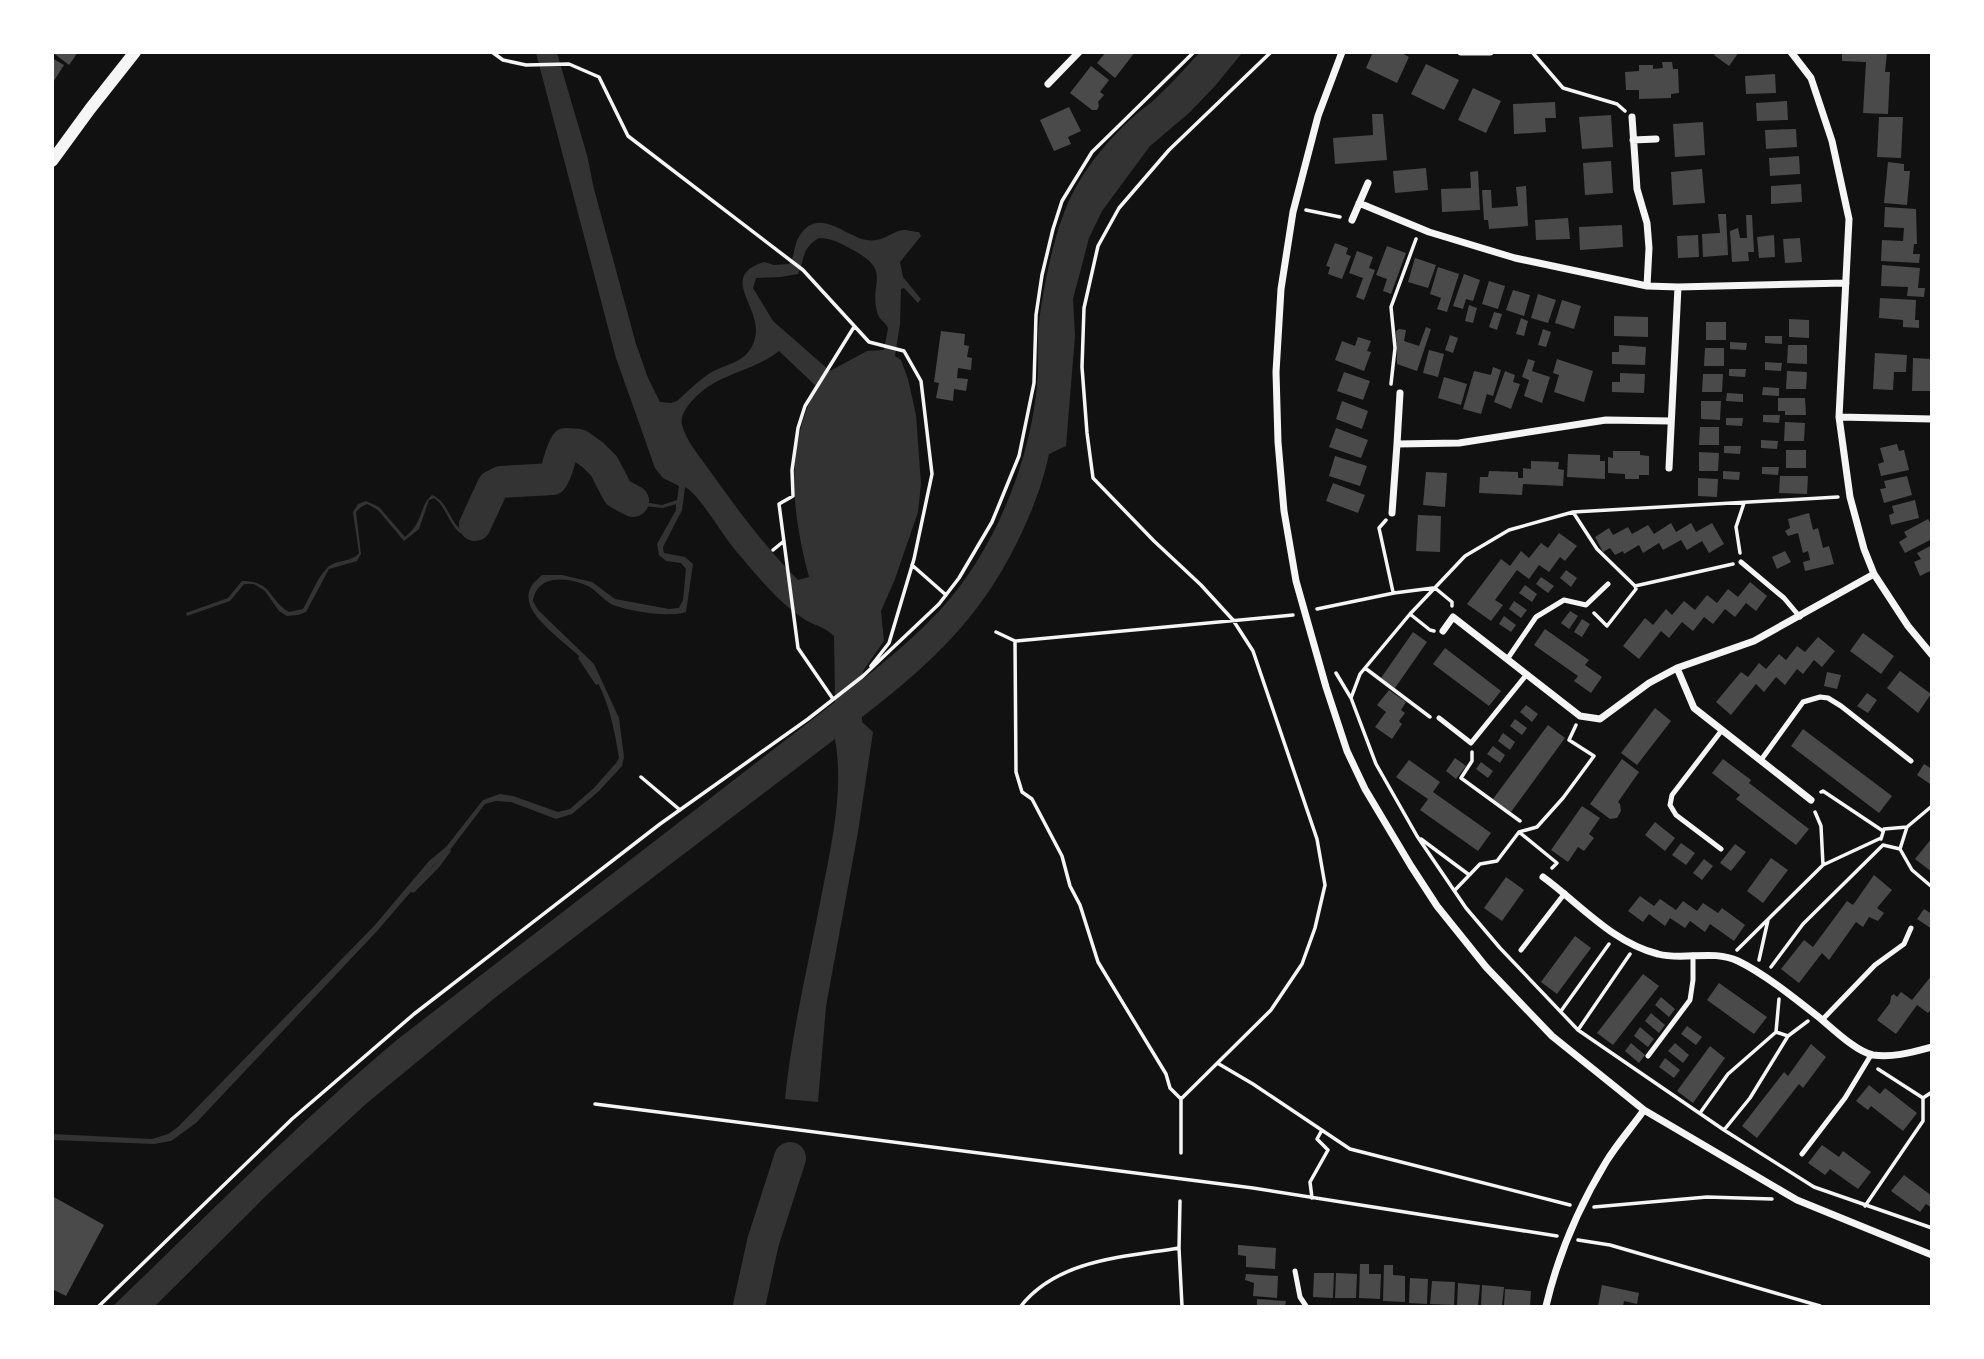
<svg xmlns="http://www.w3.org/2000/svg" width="1984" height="1359" font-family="Merriweather,serif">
	<rect width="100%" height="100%" fill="#111"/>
	<path fill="#333" fill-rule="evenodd" d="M536,53H557L587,155L594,189L636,344L648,378L660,402L671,403L677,401C687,392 698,381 710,373C727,363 749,363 755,338C763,307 717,277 764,262L774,265L789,264C796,255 793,245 800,235C819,206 846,237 867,240C883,243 892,231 903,230C908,230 915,232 919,232L921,236L900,262L903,277L921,299L918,303L904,288L901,289L900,324L895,356L901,360L908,379L916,415L921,484L918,512L895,579L881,611L884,641L863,671V679C891,657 918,634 942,608C994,551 1030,462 1037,386C1039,368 1037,350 1038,333C1041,297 1052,242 1066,208C1079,175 1104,144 1131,119C1140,110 1151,104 1159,95C1173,82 1186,67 1199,53H1242L1215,86L1189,113L1150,146L1102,211L1089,238L1073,299L1075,336L1066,446L1049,454C1038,508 1004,576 969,618C939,655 900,688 862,717V722L873,732L858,832L826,1006L818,1102L785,1099C792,1030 809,961 822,893C832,842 844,790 835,739L496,997L367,1103L270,1192L155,1306H113C207,1216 298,1123 398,1039L835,702L834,636C824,626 812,625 801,617C776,600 755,573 736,551C722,535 700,495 685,487L682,510L663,547L664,553L685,557L693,564L686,612C671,618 626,611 611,604C603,599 597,592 590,587C570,577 537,573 533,601L538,610L594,664L619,718L624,757L622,766L599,791L572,814L556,819L511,802L496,801L485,804L450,850L433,866L378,930L196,1123L171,1141L154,1144L53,1140V1134L152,1139L168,1134L178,1127L375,925L429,861L446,847L483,800L500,794L513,796L558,812L570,809L594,788L616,763L619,758C614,726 608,698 591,670C578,647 515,616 531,587C533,583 539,578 542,575H562L592,582L615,599L669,609L679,608L683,600L686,569L681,563L666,561L659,555L657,544L676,510V504L663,508L643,506L617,495L590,451L578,446H567C560,458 563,470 553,481L505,483L494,490L483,516L472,531L460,533C448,523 446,506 434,498L429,500L419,529L404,541L378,510L367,504L361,507L356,512L361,554L357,561L329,569L306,612L298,615L287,616L279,611L265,591L254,584H244L230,601L187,616L186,613L228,598L242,581C273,581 268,600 289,612L303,609C310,597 317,578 327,568C336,559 351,563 359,553L353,512L358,504L366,501L379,507L405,537C424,522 419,506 432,495C448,502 448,518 460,529L471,527L490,489L504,480L551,476C559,469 558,454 564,444L580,443L591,448L620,491L644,502L662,505L677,500L679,486L663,478L655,468L616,358ZM819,238C832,238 840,243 851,249C895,272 867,281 878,315C880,320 886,323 888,328L884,350L867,351L830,371L773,321L753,288L756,278L781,277L798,274C806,256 801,249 819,238ZM779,351L817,387C784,447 792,514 809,577L798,580C765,547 737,509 710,471C701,458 686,441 682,425C679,414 691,401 699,394C719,374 756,370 779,351Z"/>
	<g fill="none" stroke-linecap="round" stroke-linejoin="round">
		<path stroke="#333" stroke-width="5" d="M581,658L597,682
			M413,890L436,867L448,851"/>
		<path stroke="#333" stroke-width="32" d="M475,525L493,486L501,482L552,479C559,469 559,455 566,444L579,445L593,455L604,466L618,493L633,501
			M749,1306L763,1242L790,1158"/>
	</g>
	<path fill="#4a4a4a" d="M52,52H78L69,65Z
		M1106,52H1135L1115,78L1097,63Z
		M1373,52H1400L1409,57L1397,83L1366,68Z
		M1716,52H1739L1729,66L1714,55Z
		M1842,52H1887L1885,72H1890L1888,114L1863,113L1866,62L1842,61Z
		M52,58L64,65L52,84Z
		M1662,62H1672L1673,69H1678L1679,93L1671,94V98L1639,99V90H1626L1625,72L1639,71V65H1653V69L1663,68Z
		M1426,64L1459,80L1444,110L1411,94Z
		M1091,66L1109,80L1100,92L1104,95L1098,102L1099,106L1097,110H1092L1070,93Z
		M1775,74L1776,93L1746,94L1745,76Z
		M1473,88L1501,101L1486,133L1458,120Z
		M1787,101L1788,120L1757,121L1756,103Z
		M1555,102L1556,118H1545L1546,132L1514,134L1513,104Z
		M1069,107L1081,131L1068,137L1071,144L1054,151L1040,120Z
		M1372,114H1383L1387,160L1335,164L1333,138L1373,135Z
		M1611,115L1613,147L1582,149L1579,117Z
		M1879,117H1903L1901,158L1877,157Z
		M1703,122L1705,155L1675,157L1673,124Z
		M1796,129L1797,147L1766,149L1765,130Z
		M1799,156L1800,174L1770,176L1769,158Z
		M1611,161L1613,193L1585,195L1583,163Z
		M1888,162L1904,164V171H1910L1907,205L1884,203Z
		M1426,168L1428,190L1395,193L1393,171Z
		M1702,169L1705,203L1673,205L1671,172Z
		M1478,171L1480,210L1442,212L1441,189L1471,188L1470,172Z
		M1801,184L1802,202L1771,204V186Z
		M1526,186L1528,226L1489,229L1488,220H1484L1482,190H1491L1492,208L1518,206L1516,187Z
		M1885,207L1916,209L1917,244H1914L1913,254H1920L1919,263L1881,261L1882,240L1903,241L1904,228L1884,227Z
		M1718,214H1726L1728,255L1703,257L1702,234L1720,233Z
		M1746,215H1752L1754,252H1748L1749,261L1732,262L1730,231L1738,228L1740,238H1747Z
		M1568,218L1570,239L1536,240L1535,220Z
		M1622,225L1623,247L1580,250L1579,227Z
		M1698,235L1699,257L1678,258L1677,236Z
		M1774,235L1775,257L1759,258L1757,237Z
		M1800,238L1802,262L1785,263L1783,239Z
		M1335,243L1348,248L1346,254L1351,256L1342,279L1328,274L1330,267L1326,266Z
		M1387,246L1406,253L1391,294L1383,291L1387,279L1376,275Z
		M1357,251L1373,257L1369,268L1375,270L1364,300L1356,297L1363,278L1349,273Z
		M1415,258L1436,265L1428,288L1408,282Z
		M1882,265L1920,268L1918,288H1925L1924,297L1907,296L1908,287L1881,286Z
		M1438,267L1459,274L1447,312L1437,309L1441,298L1430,294Z
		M1464,274L1480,280L1473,301L1466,299L1463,309L1453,306Z
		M1489,281L1505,286L1498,309L1482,304Z
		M1513,290L1530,295L1524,316L1506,310Z
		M1538,294L1556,300L1548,323L1531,318Z
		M1880,298L1916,300L1915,320H1919V328L1903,327V320L1879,318Z
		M1562,300L1581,306L1574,329L1555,323Z
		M1469,305L1477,308L1473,323L1465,321Z
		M1494,312L1502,314L1497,330L1489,327Z
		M1614,316L1648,317V337L1614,336Z
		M1521,318L1528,321L1524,336L1516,334Z
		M1789,319L1809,320V338L1789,337Z
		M1706,322H1726V340H1706Z
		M1426,327L1431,329L1417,371L1397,364L1396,331L1399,329L1406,330L1404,341L1419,346Z
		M1543,329L1551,332L1546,347L1538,345Z
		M941,331L965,334L964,345L969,346L967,357L972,358L971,370L958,368L957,378L968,379L966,391L954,389L953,401L936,398L939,383L934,382Z
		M1450,335L1458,338L1453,353L1445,350Z
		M1765,336H1782V344L1765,343Z
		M1358,337L1371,341L1367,351L1371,352L1364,371L1335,360L1342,341L1355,346Z
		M1730,342L1747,343L1746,350L1730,349Z
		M1619,345L1646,347L1645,365L1612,364V352H1619Z
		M1788,345H1807V364L1787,363Z
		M1705,348H1724V366H1704Z
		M1429,350L1444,354L1438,377L1423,373Z
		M1875,353L1907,355L1906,372H1894L1893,390L1873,389Z
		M1913,358L1932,359V391H1912Z
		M1528,359L1535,361L1532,371L1550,377L1542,403L1524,396L1529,380L1522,377Z
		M1557,359L1593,371L1584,402L1554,392L1559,375L1553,373Z
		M1765,362L1782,363L1781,371L1765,370Z
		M1493,367L1501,370L1493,396L1487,394L1481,414L1463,409L1474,371L1491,375Z
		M1729,369H1746L1745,377L1729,376Z
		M1505,371L1515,375L1513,382L1520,384L1511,409L1494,402Z
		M1787,371L1807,372L1806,389H1786Z
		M1344,372L1370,381L1363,400L1337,391Z
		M1620,373L1645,374L1644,393L1612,392V382H1620Z
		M1703,374H1723L1722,392H1702Z
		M1444,377L1467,384L1461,405L1438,398Z
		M1763,387L1779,388V396L1762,395Z
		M1727,393L1743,394V402L1726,401Z
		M1778,398H1805L1806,415H1785V411H1778Z
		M1342,401L1368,411L1362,429L1336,419Z
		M1701,401H1721L1720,420L1701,419Z
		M1763,415H1780L1779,423L1763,422Z
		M1726,418H1743L1742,426L1726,425Z
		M1785,422L1805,423L1804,441H1784Z
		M1700,427H1719V445H1699Z
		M1336,428L1368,440L1361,458L1329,447Z
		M1761,440L1778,441L1777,449L1761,448Z
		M1897,444L1899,451L1904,450L1909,470L1881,476L1878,464L1884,462L1880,448Z
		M1724,446H1741L1740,454L1724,453Z
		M1786,450H1806V468H1786Z
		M1613,451H1640V455L1649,456V475H1639V479H1625V474L1608,473V457L1613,458Z
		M1699,452L1719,453L1718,471H1699Z
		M1568,454L1600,455V461H1605V479L1567,477Z
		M1335,456L1367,466L1360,486L1329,476Z
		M1531,461L1559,462L1558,469L1564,470L1563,486L1523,484L1522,495L1479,493L1480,477H1488L1489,471L1518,472V478H1523V468L1531,469Z
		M1762,467H1779L1778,475L1762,474Z
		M1723,471L1740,472L1739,480L1723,479Z
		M1426,472L1447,473L1445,507L1423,505Z
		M1780,476H1808L1807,494L1779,493Z
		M1907,476L1912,495L1884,503L1880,489L1886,488L1884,481Z
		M1698,478L1718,479L1717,497L1698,496Z
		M1333,483L1365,495L1358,513L1326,501Z
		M1915,500L1919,518L1891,525L1889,515L1894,513L1892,506Z
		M1809,513L1813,530L1818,528L1823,548L1829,546L1834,564L1805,571L1803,562L1810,560L1808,551L1803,553L1798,533L1788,536L1785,531L1790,528L1788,519Z
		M1418,515L1441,516L1440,552L1416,551Z
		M1928,519L1932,525V539L1905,553L1899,542L1907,537L1904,532Z
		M1671,523L1676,532L1691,523L1696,532L1712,523L1724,544L1709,553L1702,541L1687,550L1681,540L1663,550L1659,543L1643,553L1639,545L1624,554L1623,551L1615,555L1610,548L1603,552L1595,537L1609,528L1613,535L1628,527L1632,534L1648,525L1654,534Z
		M1559,533L1577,546L1565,561L1560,557L1549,572L1539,565L1529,579L1517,570L1495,600L1503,605L1491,621L1467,604L1501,559L1510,566L1521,551L1529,558L1541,543L1548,548Z
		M1932,545V570L1920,576L1914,562L1921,559L1917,553Z
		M1785,551L1791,562L1777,569L1772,557Z
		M1566,570L1577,578L1571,587L1560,578Z
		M1541,577L1554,586L1548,593L1536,584Z
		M1750,582L1767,596L1756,611L1746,603L1735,617L1725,609L1713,624L1704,617L1693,631L1682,622L1669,638L1661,631L1639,659L1623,646L1645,618L1653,625L1666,609L1672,615L1684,601L1695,610L1707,595L1717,603L1728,589L1738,597Z
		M1525,585L1537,594L1532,602L1519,593Z
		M1514,601L1527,610L1521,618L1509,609Z
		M1570,611L1578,616L1569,629L1561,623Z
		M1504,616L1516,625L1511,632L1499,624Z
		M1582,619L1590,624L1582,637L1574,632Z
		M1545,629L1589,660L1585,665L1602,677L1591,693L1574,681L1578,676L1534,645Z
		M1413,632L1427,642L1395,688L1381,678Z
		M1863,633L1894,656L1881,674L1850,651Z
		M1818,637L1835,651L1822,667L1814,660L1803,674L1797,669L1785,685L1776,677L1764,692L1756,684L1731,715L1716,702L1741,672L1748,677L1759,663L1766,669L1779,654L1786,660L1797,646L1805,652Z
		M1445,648L1501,691L1489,706L1433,664Z
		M1900,671L1931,694L1918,713L1887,688Z
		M1827,672L1841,675L1837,689L1824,686Z
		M1389,690L1406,702L1401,710L1405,713L1399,721L1402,724L1392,739L1375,727L1386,712L1377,705Z
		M1867,693L1877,700L1868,713L1857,706Z
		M1526,705L1538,714L1532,722L1520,712Z
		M1655,708L1671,721L1637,765L1621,753Z
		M1515,719L1527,728L1522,735L1510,726Z
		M1548,725L1565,738L1511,812L1493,799Z
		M1803,729L1892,796L1879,813L1791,746Z
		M1503,733L1515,742L1510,750L1498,741Z
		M1493,746L1505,755L1500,763L1487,754Z
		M1455,758L1466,766L1456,779L1446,771Z
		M1622,759L1639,772L1618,802L1620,804L1621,811L1617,818L1610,819L1590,804Z
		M1723,759L1751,780L1749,783L1809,829L1796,845L1736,799L1740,795L1712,773Z
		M1409,760L1440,782L1433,792L1491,833L1478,851L1420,810L1428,799L1396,777Z
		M1481,762L1493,771L1488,778L1476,769Z
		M1924,764L1932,769L1930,784L1917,775Z
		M1582,806L1600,818L1589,834L1594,838L1584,851L1578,847L1568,862L1551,850Z
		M1655,822L1675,838L1665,851L1645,835Z
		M1932,838V872L1915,859Z
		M1681,843L1695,853L1686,865L1672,855Z
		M1735,844L1746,852L1731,871L1720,863Z
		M1771,858L1788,870L1763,903L1747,891Z
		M1704,859L1713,866L1702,880L1693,873Z
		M1874,875L1892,890L1877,908L1884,913L1878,921L1869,917L1863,927L1856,922L1829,960L1822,953L1799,983L1781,969L1804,940L1813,947L1847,901L1853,905Z
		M1506,877L1524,890L1502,921L1484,908Z
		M1640,896L1654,906L1660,899L1676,910L1683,901L1697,911L1703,903L1718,913L1722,908L1745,925L1734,941L1710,924L1705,932L1690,921L1685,928L1670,918L1665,926L1649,914L1643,922L1628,911Z
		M1924,909L1932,914V929L1917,919Z
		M1575,936L1591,948L1557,994L1541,982Z
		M1643,974L1659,986L1613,1045L1597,1033Z
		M1932,975V1008L1928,1013L1917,1005L1896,1034L1877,1020L1890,1003L1891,996L1894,994L1897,997L1901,992L1912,1000Z
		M1719,983L1767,1017L1754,1034L1707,1000Z
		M1661,997L1675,1009L1669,1017L1655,1005Z
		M1651,1013L1665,1025L1659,1033L1645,1021Z
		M1687,1026L1702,1037L1696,1045L1681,1034Z
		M1640,1027L1654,1039L1648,1047L1634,1036Z
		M1631,1043L1645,1055L1639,1063L1625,1051Z
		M1675,1043L1689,1055L1683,1063L1668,1051Z
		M1811,1044L1826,1057L1803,1088L1799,1084L1757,1138L1742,1126L1784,1072L1788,1076Z
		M1710,1046L1725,1058L1693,1103L1677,1091Z
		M1665,1058L1680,1070L1674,1078L1659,1067Z
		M1869,1085L1880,1094L1885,1088L1917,1113L1903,1131L1871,1106L1868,1110L1856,1101Z
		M1822,1145L1839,1157L1843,1151L1871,1172L1858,1189L1830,1169L1825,1175L1808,1163Z
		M1904,1175L1932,1196V1208L1926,1204L1920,1212L1891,1191Z
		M52,1196L104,1225L66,1296L52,1289Z
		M1238,1245L1276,1248L1275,1269L1246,1267V1256L1238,1255Z
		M1360,1264H1369V1274H1381L1380,1299L1359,1298Z
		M1384,1265H1393V1275L1405,1276V1302L1383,1301Z
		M1314,1273H1334L1333,1298L1313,1297Z
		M1336,1273L1357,1274L1356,1298H1335Z
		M1246,1274L1278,1276L1277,1298L1253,1296L1254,1283L1245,1280Z
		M1410,1278L1428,1279L1427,1304L1409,1303Z
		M1432,1281L1455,1282L1454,1305L1430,1304Z
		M1458,1283L1480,1285L1478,1306H1457Z
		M1482,1285L1504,1287L1502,1306H1481Z
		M1602,1285L1639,1293L1637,1304L1624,1301L1623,1306H1598Z
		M1505,1289L1531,1291L1530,1306H1504Z
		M1257,1299L1286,1301L1285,1306H1257Z"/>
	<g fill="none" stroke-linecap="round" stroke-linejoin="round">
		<path stroke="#f5f5f5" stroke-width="3.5" d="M492,52L503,60L526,65L569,64L599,77L628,136L803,270L869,342L904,351L921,381L932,474L914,559L889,643L871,666
			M1532,52L1563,88L1617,104L1625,111
			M1306,210L1340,217
			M1391,384L1395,348L1391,307L1416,239
			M1573,512L1597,549L1635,586L1733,564
			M1386,520L1379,528L1393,592
			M773,550L784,541
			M1740,553L1736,527L1744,503
			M912,565L946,595
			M1435,588L1452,602V606
			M1317,609L1394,593L1433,588
			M1594,613L1607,626L1636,589L1635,586
			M1410,614L1430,630L1434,631
			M996,632L1015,641L1293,615
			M1015,641L1016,772L1022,792L1032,799L1062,856L1070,886L1080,905L1098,962L1166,1074L1170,1088L1181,1099
			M1365,668L1430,717
			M1336,673L1351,698L1376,764L1417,836L1466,908L1500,948L1578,1030L1724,1130L1814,1187L1932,1228
			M1351,698L1360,674L1410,614L1465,556L1509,530L1573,512L1838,497
			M833,699L798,648L779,504L793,496L792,470L798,428L805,406L854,327
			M1472,752V761L1461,778L1520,821
			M641,777L680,810
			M1821,792L1823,791L1883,831
			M1815,812L1821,826L1823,865L1881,838
			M1519,832L1557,863L1552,868
			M1421,839L1468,874
			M1881,839L1884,829L1907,827
			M1900,849L1907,827L1932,806
			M1455,890L1480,864L1497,861L1519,832L1537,827L1563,798L1594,756L1569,740L1576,725
			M1737,950L1823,865
			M1759,960L1768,920
			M1771,967L1803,924L1883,845L1900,849L1912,870L1932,887
			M1561,1011L1609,944
			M1578,1030L1630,954
			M1776,1032L1788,1036
			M1219,1064L1253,1084L1350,1149L1570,1205
			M1923,1098L1932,1092
			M595,1104L1253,1188L1557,1236
			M1700,1113L1728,1074L1776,1032L1779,999
			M1724,1130L1750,1098L1788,1036L1808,1021
			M1181,1153V1099L1271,1010L1302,964L1315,928L1325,885L1317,839L1253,651L1233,620L1201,585L1154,541L1093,478L1087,433L1082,367L1084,308L1098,246L1119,208L1169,150L1271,52
			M1312,1198L1310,1182L1328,1150L1317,1139L1322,1130
			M1180,1201L1179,1248L1182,1306
			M1865,1206L1923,1121V1098L1878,1069
			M1594,1207L1707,1197L1772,1199
			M1578,1240L1610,1245L1820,1306
			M99,1306L292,1119L414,1014L660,824L808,719L863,676L939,604L959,578L992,522L1019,456L1034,383L1036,315L1042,275L1053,229L1062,201L1092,152L1194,52
			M1021,1306C1058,1259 1125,1257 1179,1248"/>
		<path stroke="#f5f5f5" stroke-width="5" d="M1741,562L1784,598L1800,617
			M1508,658L1536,617L1564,600L1586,605L1608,584
			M1439,718L1471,743L1527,674
			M1761,760L1803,702L1820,697L1828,698L1841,706L1911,761
			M1721,849L1676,815L1670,805L1672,795L1722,730
			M1521,950L1565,893
			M1822,1020L1875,965L1904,944L1911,928
			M1648,1056L1690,1000L1693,980V955
			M1802,1154L1845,1098L1871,1055
			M1295,1271L1300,1297L1306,1306"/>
		<path stroke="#f5f5f5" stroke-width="7" d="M1342,52L1318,116L1293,212L1281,289L1276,372L1278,442L1284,511L1296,581L1326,687L1347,751L1365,789L1411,866L1437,906L1486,967L1552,1036L1644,1110L1797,1200L1932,1255
			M1461,52H1490
			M1791,52L1811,78L1832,141L1849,219L1839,417L1850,497L1864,549L1874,574L1908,626L1932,655
			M1048,84L1079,52
			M1632,117L1637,189L1647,223L1649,248L1647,286
			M1633,140L1656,139
			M1359,203L1429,232L1515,258L1647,286L1678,287L1846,283
			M1352,220L1368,183
			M1839,417L1932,419
			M1397,444L1400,393
			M1669,468L1678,287
			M1392,513L1397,444L1459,443L1606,420L1671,421
			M1443,631L1453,617L1580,716L1600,719L1649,683L1677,668L1754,641L1874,574
			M1677,668L1694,708L1811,800
			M1543,877C1580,904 1613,943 1658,954C1683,961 1713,949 1738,961C1765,974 1797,1000 1821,1019C1834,1030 1857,1052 1873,1055C1893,1058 1913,1052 1932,1047
			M1546,1306C1558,1255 1578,1208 1606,1162C1617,1144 1632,1127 1644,1110"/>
		<path stroke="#f5f5f5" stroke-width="12" d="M52,161L90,109L135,52"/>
	</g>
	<rect width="1984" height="1359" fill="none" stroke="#ffffff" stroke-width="108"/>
</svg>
